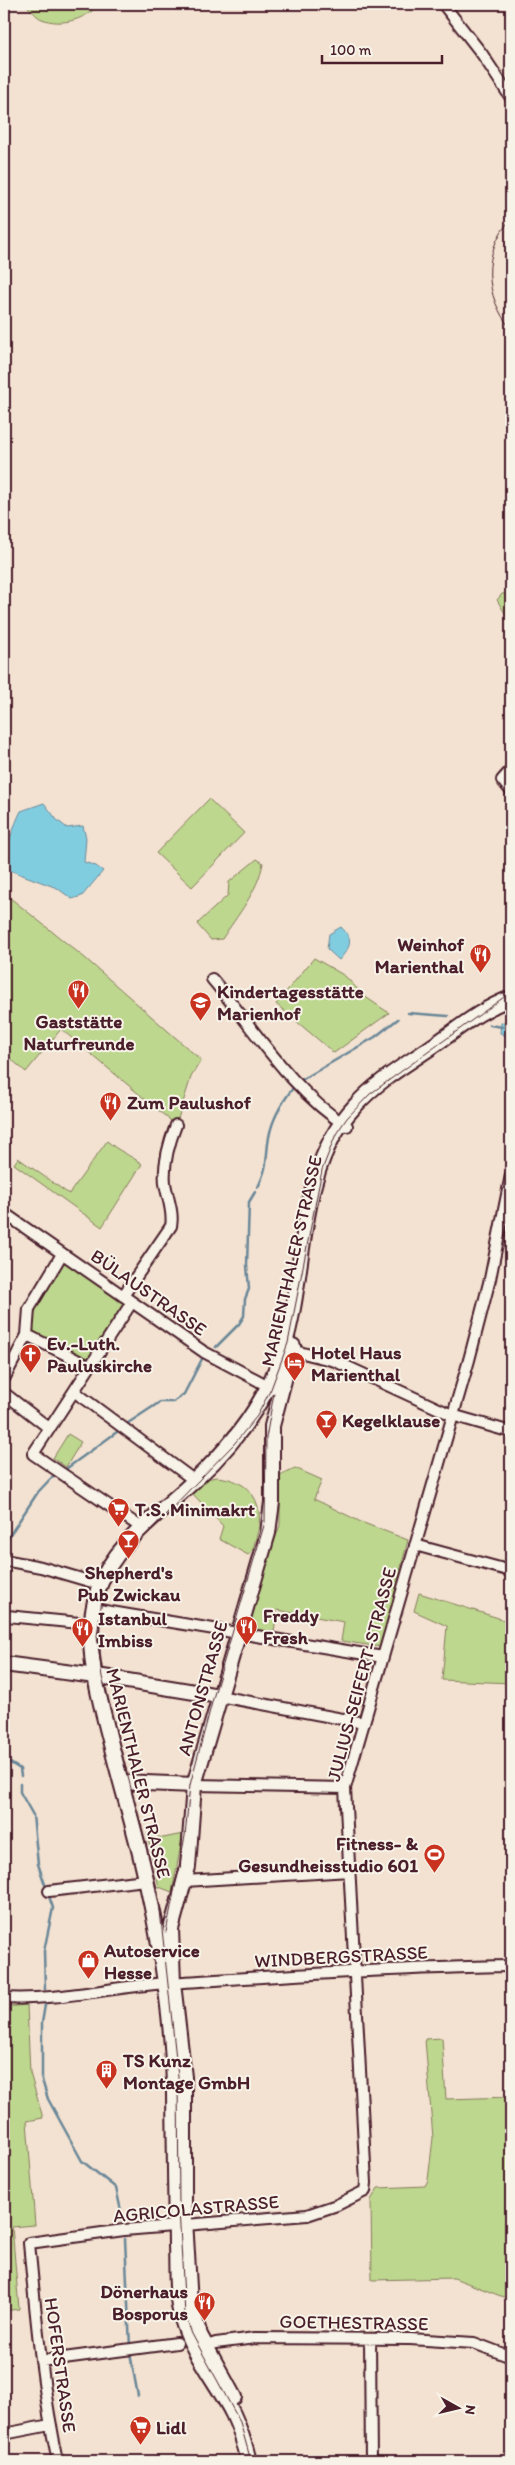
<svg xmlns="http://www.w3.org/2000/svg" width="515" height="2465" font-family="Itim,sans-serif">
	<rect width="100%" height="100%" fill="#f3e2d1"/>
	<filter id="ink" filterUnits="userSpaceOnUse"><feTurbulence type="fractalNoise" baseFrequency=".02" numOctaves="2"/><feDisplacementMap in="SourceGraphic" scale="10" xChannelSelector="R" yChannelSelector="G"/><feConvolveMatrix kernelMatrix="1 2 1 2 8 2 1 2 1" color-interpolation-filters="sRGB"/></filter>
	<g filter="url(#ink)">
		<path fill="#bdd78e" stroke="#847b5c" d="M25,4H99C87,19 62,27 42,19C36,17 30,8 25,4Z
			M511,593V623L497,600L502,594Z
			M209,799L244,833L192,887L156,853Z
			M257,859L263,863C258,891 237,916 222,939L211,940L197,924L228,895L229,882Z
			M4,893L85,958L201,1060L191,1077L176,1125L61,1029L26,1072L4,1053Z
			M314,958L345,976L364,996L389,1013L334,1053L276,1004Z
			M107,1141C118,1151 130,1155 142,1164L102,1227L14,1164L18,1158L69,1194Z
			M63,1260L126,1305L89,1361L29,1329L42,1292Z
			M68,1434L81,1442L66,1467L53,1458Z
			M295,1468L322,1480L314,1499L361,1522L408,1540L381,1647L341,1641L344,1622L277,1610L274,1632L243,1627L280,1525V1475Z
			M216,1477C251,1479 267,1505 256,1538C254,1544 254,1551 248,1555L219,1539L223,1526L192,1493L206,1479Z
			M419,1593L511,1622V1683L442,1680L447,1626L414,1611Z
			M147,1834L163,1838L183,1834L172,1892L159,1887Z
			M27,2005L30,2073L43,2118L27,2121L35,2225L12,2227L19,2309L4,2311V2007Z
			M442,2038L446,2099L511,2097V2300L454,2278L372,2280L371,2200L378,2188L425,2186L428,2180L433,2138L425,2039Z"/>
		<path fill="#81cde0" stroke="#6b8798" d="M44,803L57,820L67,828L83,826L86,838L84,862L96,866L103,871L82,896L72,899L57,888L4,868C4,853 14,825 21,811Z
			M341,927C355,941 350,947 339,960L327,949L329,934Z
			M511,1019V1039L500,1033L501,1023Z"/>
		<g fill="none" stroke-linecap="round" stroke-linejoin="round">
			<path stroke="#6b8798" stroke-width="2.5" d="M408,1013L448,1016
				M490,1025L502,1027
				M300,1081L375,1037L398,1019
				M258,1187C269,1164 265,1160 269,1137C272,1120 283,1101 293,1088
				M216,1347L239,1324L244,1316L245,1299L249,1289L247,1265L249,1202L255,1192
				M125,1425L160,1402H173L184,1394L202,1359
				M63,1471L121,1429
				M4,1544L38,1492L55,1474
				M4,1759L20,1769L21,1776
				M20,1784V1792L33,1815L38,1864L53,1908L44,1951L45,1989
				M45,2005L42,2023V2080L48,2099L82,2161L116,2188L123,2220
				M125,2239L130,2347
				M130,2353L138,2396"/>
			<defs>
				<path id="street" d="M443,4L482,54L511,98
					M511,770L502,780L511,791
					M212,979C254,1028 292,1092 347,1126
					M4,1213L204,1352L274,1389
					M123,1296L171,1226C174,1212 167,1197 165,1183C163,1163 169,1143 176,1125
					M132,1302L33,1454L142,1528
					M27,1335L89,1366
					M287,1349L335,1361L452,1415L511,1432
					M4,1379L27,1335L29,1309L62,1254
					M4,1393L49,1428
					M79,1395L195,1481
					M415,1545L511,1571
					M4,1560L41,1567L99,1584
					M93,1609L383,1657
					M7,1616L90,1624
					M219,1696L364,1723
					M194,1785L345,1788
					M185,1881L350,1871
					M49,1891L146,1880
					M4,1998C58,2001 112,1987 166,1983C281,1976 396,1968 511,1966
					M370,2339L371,2461
					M201,2348L216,2343L255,2338L410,2339L474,2343L511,2357
					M41,2361L177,2343
					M4,2434L50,2425
					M58,2461C42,2389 36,2316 29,2243L124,2230L307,2215L337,2205L365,2191L366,2183L345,1788L469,1360L490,1279L511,1175"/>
				<path id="secondary" d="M4,1664L103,1677L219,1696
					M121,1782L194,1785
					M234,2397L200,2335L190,2304L184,2203V2077L173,1983L171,1929L188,1867L194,1785L268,1533L272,1502V1426L293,1346
					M249,2461C245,2445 240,2429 233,2414C217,2382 192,2354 182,2319C175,2295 177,2269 176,2245C175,2195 175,2145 174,2095C174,2032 162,1951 148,1889C138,1838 121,1787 109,1736C97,1688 82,1640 98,1590C113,1544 163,1511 196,1479C235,1443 267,1401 283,1350C308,1271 295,1170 355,1106C375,1083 402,1067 427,1050C457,1030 477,1011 511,998"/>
			</defs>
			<use href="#street" stroke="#4a1f2b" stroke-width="14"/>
			<use href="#secondary" stroke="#4a1f2b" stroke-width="18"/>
			<use href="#street" stroke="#f7f3e8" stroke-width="10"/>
			<use href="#secondary" stroke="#f7f3e8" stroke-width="14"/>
			<path stroke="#4a1f2b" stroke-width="1" d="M511,219C481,252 484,296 511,329
				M166,1932L185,1836L190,1785L214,1695L265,1522L266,1438L274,1393
				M251,2461L240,2422L192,2334L185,2315L179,2209L178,2077L158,1892L102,1677L97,1636L102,1599L114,1572L134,1547L234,1444L257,1416L271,1389L288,1343L322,1170L336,1134L347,1118L370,1094L511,992"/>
		</g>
	</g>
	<defs>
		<symbol id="restaurant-pin" viewBox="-11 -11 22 30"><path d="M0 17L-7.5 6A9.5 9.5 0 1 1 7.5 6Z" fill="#c8321e" stroke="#f7f3e8"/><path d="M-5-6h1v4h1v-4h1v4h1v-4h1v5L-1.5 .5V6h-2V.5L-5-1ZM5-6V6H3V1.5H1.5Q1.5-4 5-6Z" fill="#fff"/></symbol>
		<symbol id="school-pin" viewBox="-11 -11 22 30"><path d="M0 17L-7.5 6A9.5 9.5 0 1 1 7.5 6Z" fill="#c8321e" stroke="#f7f3e8"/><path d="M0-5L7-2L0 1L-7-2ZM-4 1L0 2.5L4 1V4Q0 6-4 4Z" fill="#fff"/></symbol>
		<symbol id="church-pin" viewBox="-11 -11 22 30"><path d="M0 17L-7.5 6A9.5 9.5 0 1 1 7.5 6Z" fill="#c8321e" stroke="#f7f3e8"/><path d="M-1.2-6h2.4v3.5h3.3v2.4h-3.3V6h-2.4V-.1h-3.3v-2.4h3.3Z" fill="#fff"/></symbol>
		<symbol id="hotel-pin" viewBox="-11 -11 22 30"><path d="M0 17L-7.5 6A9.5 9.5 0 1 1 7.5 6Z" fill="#c8321e" stroke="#f7f3e8"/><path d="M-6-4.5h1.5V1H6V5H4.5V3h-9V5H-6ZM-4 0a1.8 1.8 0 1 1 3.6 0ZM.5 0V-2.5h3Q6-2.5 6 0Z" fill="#fff"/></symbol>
		<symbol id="bar-pin" viewBox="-11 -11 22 30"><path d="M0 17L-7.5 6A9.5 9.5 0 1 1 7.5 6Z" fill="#c8321e" stroke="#f7f3e8"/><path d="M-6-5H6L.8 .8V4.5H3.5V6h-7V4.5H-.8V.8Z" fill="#fff"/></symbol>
		<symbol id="supermarket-pin" viewBox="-11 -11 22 30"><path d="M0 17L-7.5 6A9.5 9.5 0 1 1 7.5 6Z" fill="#c8321e" stroke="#f7f3e8"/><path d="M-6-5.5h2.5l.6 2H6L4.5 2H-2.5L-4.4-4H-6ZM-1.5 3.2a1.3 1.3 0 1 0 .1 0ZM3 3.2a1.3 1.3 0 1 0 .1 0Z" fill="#fff"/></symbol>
		<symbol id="stadium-pin" viewBox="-11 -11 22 30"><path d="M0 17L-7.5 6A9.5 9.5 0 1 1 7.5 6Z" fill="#c8321e" stroke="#f7f3e8"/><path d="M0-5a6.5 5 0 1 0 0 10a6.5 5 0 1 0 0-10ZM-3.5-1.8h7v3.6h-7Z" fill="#fff"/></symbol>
		<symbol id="shop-pin" viewBox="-11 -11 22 30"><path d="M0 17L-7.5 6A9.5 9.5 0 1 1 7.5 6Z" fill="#c8321e" stroke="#f7f3e8"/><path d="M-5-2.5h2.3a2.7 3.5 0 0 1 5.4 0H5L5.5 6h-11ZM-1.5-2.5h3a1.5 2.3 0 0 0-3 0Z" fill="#fff"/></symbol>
		<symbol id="building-pin" viewBox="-11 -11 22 30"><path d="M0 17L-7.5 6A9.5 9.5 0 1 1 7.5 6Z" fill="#c8321e" stroke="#f7f3e8"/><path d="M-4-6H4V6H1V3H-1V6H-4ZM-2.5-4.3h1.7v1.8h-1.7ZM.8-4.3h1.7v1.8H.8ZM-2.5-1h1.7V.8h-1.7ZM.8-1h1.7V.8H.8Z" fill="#fff"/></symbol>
	</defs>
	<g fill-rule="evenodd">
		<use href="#restaurant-pin" x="468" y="942" width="25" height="34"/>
		<use href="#restaurant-pin" x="66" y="978" width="25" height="34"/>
		<use href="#school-pin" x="188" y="990" width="25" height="34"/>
		<use href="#restaurant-pin" x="98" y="1090" width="25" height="34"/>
		<use href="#church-pin" x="18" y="1342" width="25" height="34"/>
		<use href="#hotel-pin" x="282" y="1350" width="25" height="34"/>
		<use href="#bar-pin" x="314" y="1408" width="25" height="34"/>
		<use href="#supermarket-pin" x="106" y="1496" width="25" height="34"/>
		<use href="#bar-pin" x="116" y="1528" width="25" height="34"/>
		<use href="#restaurant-pin" x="234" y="1614" width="25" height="34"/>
		<use href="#restaurant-pin" x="70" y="1616" width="25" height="34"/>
		<use href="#stadium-pin" x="422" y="1842" width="25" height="34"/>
		<use href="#shop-pin" x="76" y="1948" width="25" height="34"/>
		<use href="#building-pin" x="94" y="2058" width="25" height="34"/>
		<use href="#restaurant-pin" x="192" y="2290" width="25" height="34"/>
		<use href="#supermarket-pin" x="128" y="2414" width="25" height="34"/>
	</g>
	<g text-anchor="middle" stroke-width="4" stroke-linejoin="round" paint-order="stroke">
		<g font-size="19" font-weight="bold" fill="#4a1f2b" stroke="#f7f3e8" text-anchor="start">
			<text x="464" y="951" text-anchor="end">Weinhof<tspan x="464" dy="22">Marienthal</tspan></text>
			<text x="217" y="998">Kindertagesstätte<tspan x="217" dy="22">Marienhof</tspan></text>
			<text x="79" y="1028" text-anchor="middle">Gaststätte<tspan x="79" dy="22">Naturfreunde</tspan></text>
			<text x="127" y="1109">Zum Paulushof</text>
			<text x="47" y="1350">Ev.-Luth.<tspan x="47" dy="22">Pauluskirche</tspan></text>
			<text x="311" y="1359">Hotel Haus<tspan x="311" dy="22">Marienthal</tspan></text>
			<text x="342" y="1427">Kegelklause</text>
			<text x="135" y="1516">T.S. Minimakrt</text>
			<text x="129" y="1579" text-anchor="middle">Shepherd's<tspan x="129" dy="22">Pub Zwickau</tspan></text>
			<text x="263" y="1622">Freddy<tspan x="263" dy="22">Fresh</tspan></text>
			<text x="98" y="1625">Istanbul<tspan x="98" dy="22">Imbiss</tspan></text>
			<text x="418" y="1850" text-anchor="end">Fitness- &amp;<tspan x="418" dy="22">Gesundheisstudio 601</tspan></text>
			<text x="104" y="1957">Autoservice<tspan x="104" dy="22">Hesse</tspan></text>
			<text x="123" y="2067">TS Kunz<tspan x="123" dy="22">Montage GmbH</tspan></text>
			<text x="188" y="2298" text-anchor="end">Dönerhaus<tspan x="188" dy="22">Bosporus</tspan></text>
			<text x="156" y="2434">Lidl</text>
		</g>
		<g font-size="19" fill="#4a1f2b" stroke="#f7f3e8">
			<text transform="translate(291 1261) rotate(-77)" y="7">MARIENTHALER STRASSE</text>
			<text transform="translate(149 1292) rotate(35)" y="7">BÜLAUSTRASSE</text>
			<text transform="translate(361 1674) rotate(-75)" y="7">JULIUS-SEIFERT-STRASSE</text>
			<text transform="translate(202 1688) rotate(-74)" y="7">ANTONSTRASSE</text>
			<text transform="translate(139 1773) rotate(76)" y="7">MARIENTHALER STRASSE</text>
			<text transform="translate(341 1956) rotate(-3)" y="7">WINDBERGSTRASSE</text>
			<text transform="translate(196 2208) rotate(-5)" y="7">AGRICOLASTRASSE</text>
			<text transform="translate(354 2322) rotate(1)" y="7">GOETHESTRASSE</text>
			<text transform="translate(61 2365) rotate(82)" y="7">HOFERSTRASSE</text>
		</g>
	</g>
	<rect width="515" height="2465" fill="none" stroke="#f7f3e8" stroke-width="20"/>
	<rect x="10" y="10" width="495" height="2445" fill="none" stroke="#4a1f2b" stroke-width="2" filter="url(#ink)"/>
	<g transform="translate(458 2408) rotate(98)" stroke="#f7f3e8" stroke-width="4" paint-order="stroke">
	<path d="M0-4L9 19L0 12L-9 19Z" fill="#4a1f2b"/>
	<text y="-8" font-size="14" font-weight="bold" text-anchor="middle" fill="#4a1f2b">N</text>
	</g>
	<path d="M322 55v8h120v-8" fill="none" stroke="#4a1f2b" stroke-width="2.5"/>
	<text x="330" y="55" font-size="15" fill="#4a1f2b" stroke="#f7f3e8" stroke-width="4" paint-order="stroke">100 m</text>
</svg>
